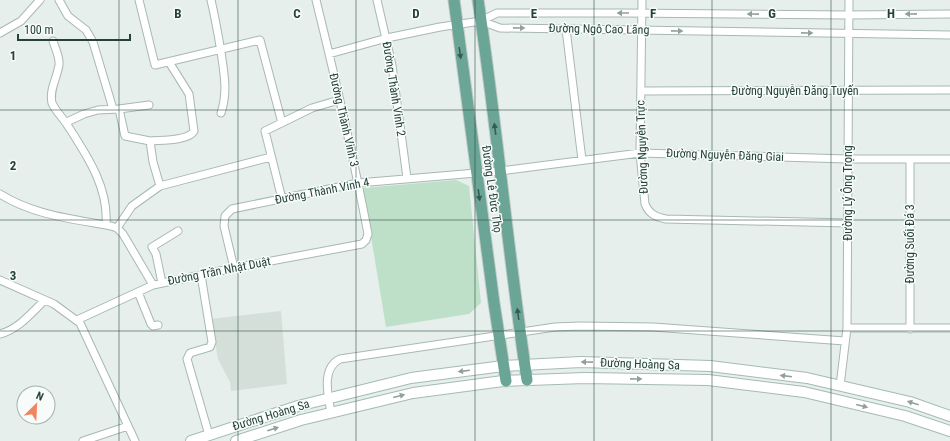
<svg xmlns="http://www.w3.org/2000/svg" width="950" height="441" font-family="'Roboto Condensed',sans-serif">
	<rect width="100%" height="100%" fill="#e6efeb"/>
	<path fill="#d4dfda" d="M281,311L287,384L231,391L230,382L218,359L211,319Z"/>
	<path fill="#bfe0c8" d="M456,180L469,186L481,303L469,314L386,327L363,188Z"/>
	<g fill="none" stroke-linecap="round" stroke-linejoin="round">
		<defs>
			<path id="street" d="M59,0L68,16L86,30L93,42L113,109
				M139,0L155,65L260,40L282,123
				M211,0C215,17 218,34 221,52C224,73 228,92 221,113
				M377,0L392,65L407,178
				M642,0L640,153L645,204C649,214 656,217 666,219L848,223
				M481,21L500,28L950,35
				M566,29L582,160
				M0,33L21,21L40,0
				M53,41C55,48 60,57 59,65C57,78 49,90 52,103C55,110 61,116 66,123C86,154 109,187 106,225
				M329,54L387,38L440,27L481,21L497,13H624L848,15L950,14
				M641,91L950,90
				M119,109L125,136L150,141L153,162L160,186L271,157
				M65,122L69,121L84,114L98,110L119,109L149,105
				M150,141C161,140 189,141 194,131L189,94L169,62
				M0,194C33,215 73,219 111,226L117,228L123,234L153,285
				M282,199L265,131L312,108L339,100
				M117,228L132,206L160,186
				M234,268L224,226L225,216L232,209L358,183L500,171L640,153L848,159H950
				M201,275L212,342L210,347L190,353L187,359L209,435
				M0,280L54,304L80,323L135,441
				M162,283L156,254L152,247L178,231
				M138,292L151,324L153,326L158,325
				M77,320L153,285L234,268L362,244L366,240L368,234C353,155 335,77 316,0
				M847,328H950
				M910,329V160
				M0,334C19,329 31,313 45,300
				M840,386L847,328L849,0
				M331,412C328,396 321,368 340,359L555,327L580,326L653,327L845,341
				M83,441L128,426"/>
			<path id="secondary" d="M191,441L298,406L411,378L503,366L581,362L710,366L807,378L910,402L950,416
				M236,441L301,420L413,393L503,381L585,378L708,380L804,392L905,416L950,431"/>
			<path id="primary" d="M454,0L494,303L506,381
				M478,0C497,126 508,254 527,380"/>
		</defs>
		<use href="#street" stroke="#a8b8b2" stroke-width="9"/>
		<use href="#secondary" stroke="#a4bbb3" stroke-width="12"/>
		<use href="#primary" stroke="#c2cac8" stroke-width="13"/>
		<use href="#street" stroke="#fff" stroke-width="7"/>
		<use href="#secondary" stroke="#fff" stroke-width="10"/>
		<use href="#primary" stroke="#6aa596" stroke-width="11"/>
	</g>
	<defs><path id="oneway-solid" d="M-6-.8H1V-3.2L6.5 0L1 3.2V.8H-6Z"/></defs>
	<g fill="#92a09c">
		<use href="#oneway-solid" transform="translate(623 13) rotate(-180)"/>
		<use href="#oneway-solid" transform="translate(753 14) rotate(-179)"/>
		<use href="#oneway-solid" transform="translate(911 14) rotate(179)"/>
		<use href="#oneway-solid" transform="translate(519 28) rotate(1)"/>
		<use href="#oneway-solid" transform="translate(677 31) rotate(1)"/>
		<use href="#oneway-solid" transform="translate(807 33) rotate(1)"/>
		<use href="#oneway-solid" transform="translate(587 362) rotate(-179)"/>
		<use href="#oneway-solid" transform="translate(464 371) rotate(173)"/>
		<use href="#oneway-solid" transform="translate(786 376) rotate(-173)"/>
		<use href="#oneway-solid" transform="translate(636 379) rotate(1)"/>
		<use href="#oneway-solid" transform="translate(399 396) rotate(-14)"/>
		<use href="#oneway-solid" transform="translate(913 403) rotate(-162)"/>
		<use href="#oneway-solid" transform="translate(862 406) rotate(14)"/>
		<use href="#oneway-solid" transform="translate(273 429) rotate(-18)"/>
	</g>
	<g fill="#365b51">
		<use href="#oneway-solid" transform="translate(460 53) rotate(82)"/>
		<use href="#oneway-solid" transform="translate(495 129) rotate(-98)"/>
		<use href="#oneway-solid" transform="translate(479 195) rotate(82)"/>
		<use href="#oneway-solid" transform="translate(518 314) rotate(-98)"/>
	</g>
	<path fill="none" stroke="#24423a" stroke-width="1" stroke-opacity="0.55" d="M119,0V441M238,0V441M356,0V441M475,0V441M594,0V441M712,0V441M831,0V441M0,110H950M0,220H950M0,331H950"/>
	<g text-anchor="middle" stroke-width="3" stroke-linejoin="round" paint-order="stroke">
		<g font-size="12" fill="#24423a" stroke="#f7fbf9">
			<text transform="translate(599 29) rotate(1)" y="4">Đường Ngô Cao Lãng</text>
			<text transform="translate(394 89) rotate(81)" y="4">Đường Thành Vinh 2</text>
			<text x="795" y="95">Đường Nguyễn Đăng Tuyến</text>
			<text transform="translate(344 120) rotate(77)" y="4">Đường Thành Vinh 3</text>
			<text transform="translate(642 147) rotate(-92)" y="4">Đường Nguyễn Trực</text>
			<text transform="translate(725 155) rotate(2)" y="4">Đường Nguyễn Đăng Giai</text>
			<text transform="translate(492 189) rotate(82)" y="4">Đường Lê Đức Thọ</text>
			<text transform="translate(322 191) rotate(-11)" y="4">Đường Thành Vinh 4</text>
			<text transform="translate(848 193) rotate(-90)" y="4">Đường Lý Ông Trọng</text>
			<text transform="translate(910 244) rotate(-90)" y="4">Đường Suối Đá 3</text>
			<text transform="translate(219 271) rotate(-11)" y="4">Đường Trần Nhật Duật</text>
			<text transform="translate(640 364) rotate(2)" y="4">Đường Hoàng Sa</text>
			<text transform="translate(271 415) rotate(-17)" y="4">Đường Hoàng Sa</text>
		</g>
	</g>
	<g font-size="13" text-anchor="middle" font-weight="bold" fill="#24423a" stroke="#f7fbf9" stroke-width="3" stroke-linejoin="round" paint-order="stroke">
		<text x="178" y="18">B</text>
		<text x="297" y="18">C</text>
		<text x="416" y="18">D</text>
		<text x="534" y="18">E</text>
		<text x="653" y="18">F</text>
		<text x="772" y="18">G</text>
		<text x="891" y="18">H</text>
		<text x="13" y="60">1</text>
		<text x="13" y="170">2</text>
		<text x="13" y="280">3</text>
	</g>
	<g transform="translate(36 405) rotate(24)"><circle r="19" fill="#f7fbf9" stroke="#a3b1ad"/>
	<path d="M0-3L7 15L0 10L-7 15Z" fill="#f4845f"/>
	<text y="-6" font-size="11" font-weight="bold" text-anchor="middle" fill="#24423a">N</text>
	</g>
	<path d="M18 34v6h112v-6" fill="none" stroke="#24423a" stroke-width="2"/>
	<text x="24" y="34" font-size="12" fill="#24423a" stroke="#f7fbf9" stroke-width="3" paint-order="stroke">100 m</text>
</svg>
